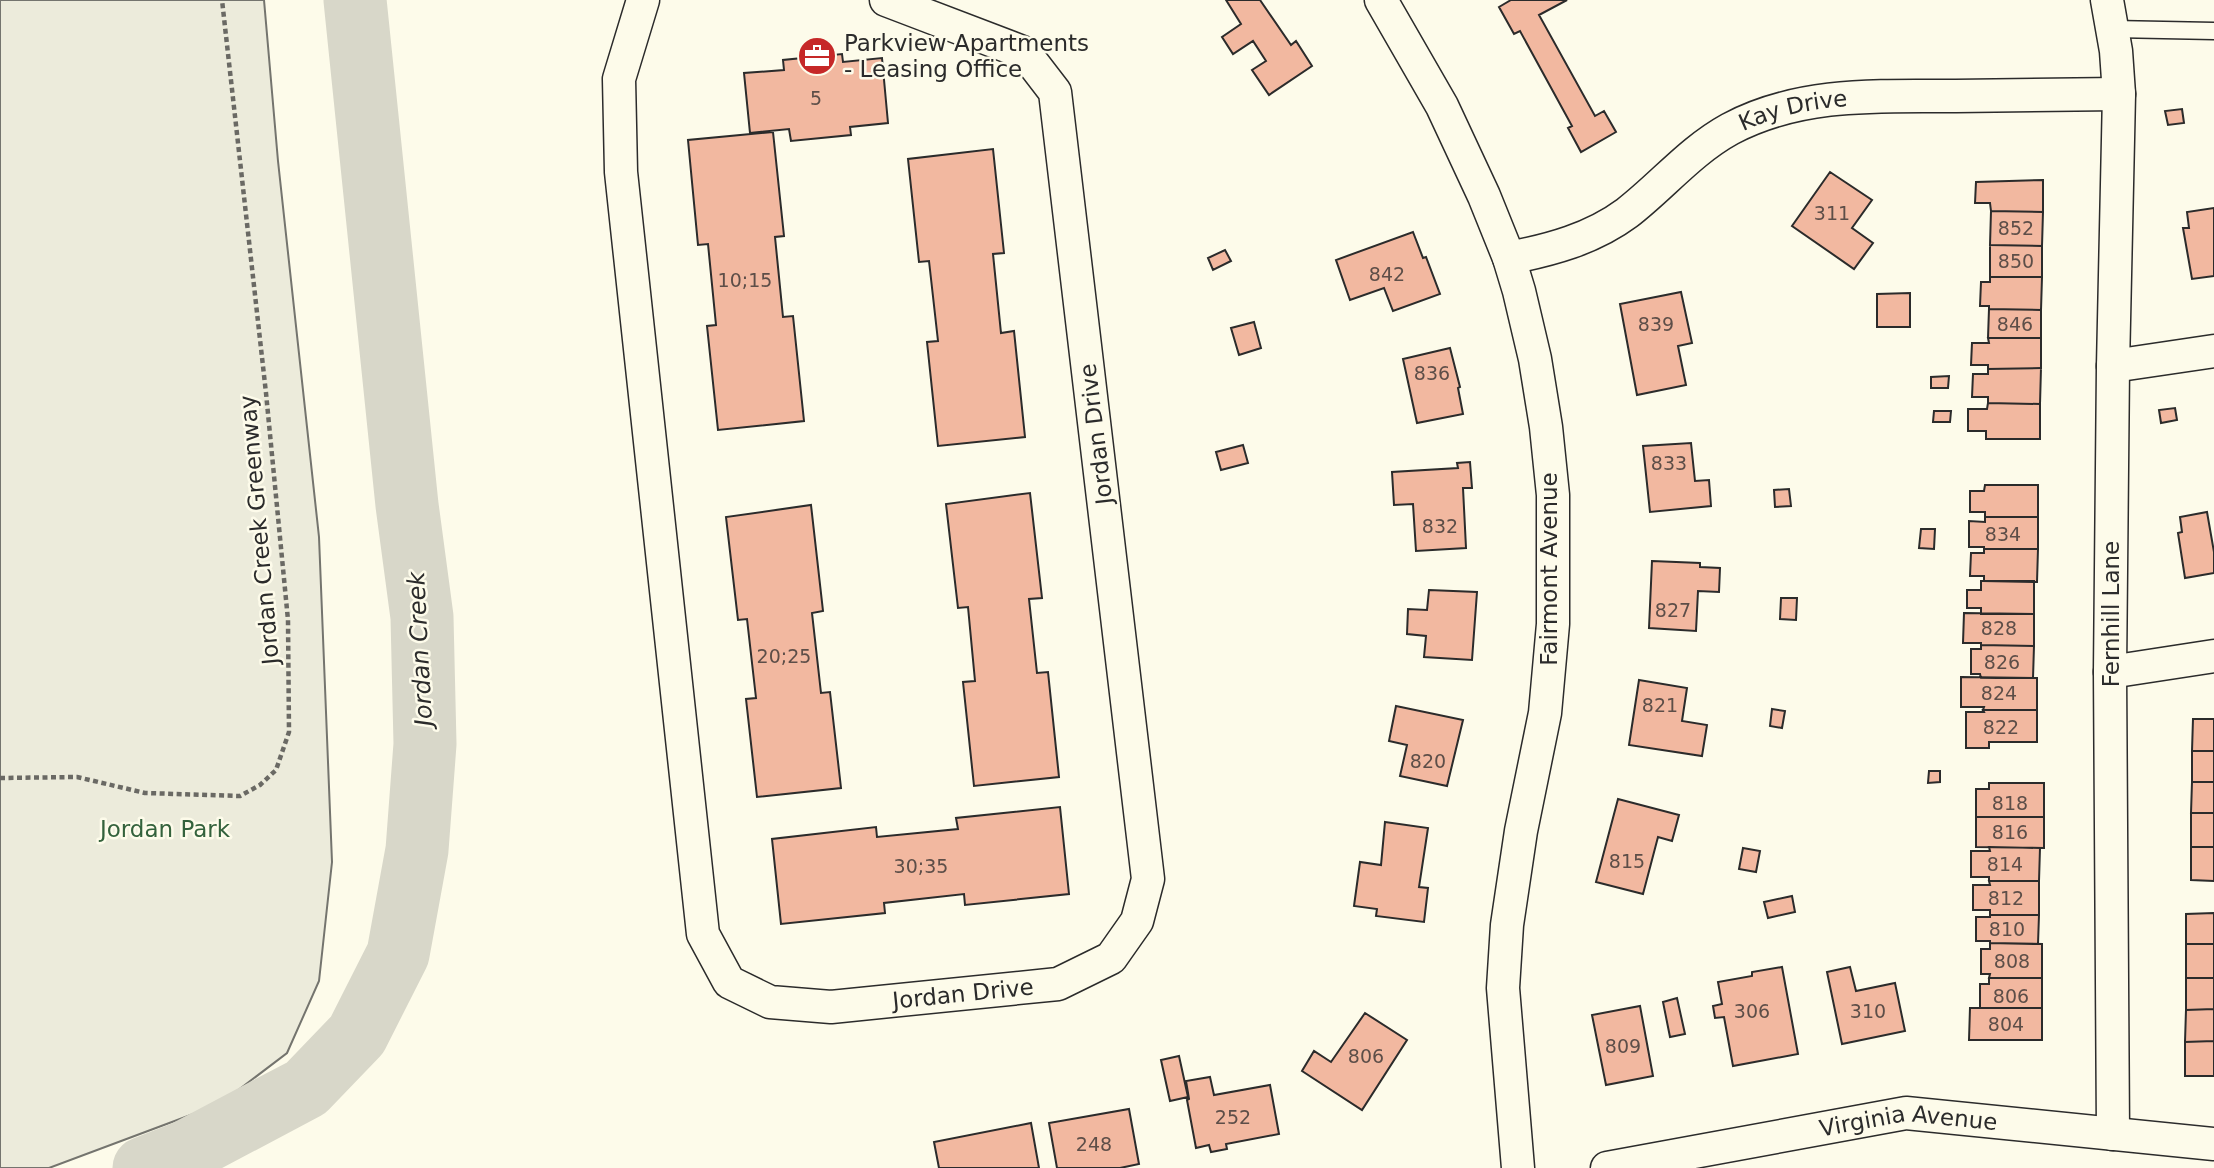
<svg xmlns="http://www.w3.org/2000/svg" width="2214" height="1168" font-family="'DejaVu Sans',sans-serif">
	<rect width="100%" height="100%" fill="#fdfbea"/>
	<path fill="#ecebdb" stroke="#74746e" stroke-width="2" d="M0,0H264L278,161L319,537L332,862L319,981L287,1053L220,1104L49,1168H0Z"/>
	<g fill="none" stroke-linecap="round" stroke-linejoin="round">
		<path stroke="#d8d7c9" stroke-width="63" d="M144,1168L185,1152L306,1088L357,1035L398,954L417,850L425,744L422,617L407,505L355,0"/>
	</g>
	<path fill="#f2b8a0" stroke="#2b2b2b" stroke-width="2" d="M1226,0H1260L1291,45L1296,41L1312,66L1269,95L1252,70L1266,61L1253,41L1233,54L1222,37L1241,24Z
		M1511,0H1567L1539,15L1595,116L1604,111L1616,132L1581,152L1568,128L1572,126L1520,31L1514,34L1499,7Z
		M842,54L843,62L882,58L888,123L850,127L851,135L791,141L789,129L750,133L744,73L784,70L783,60Z
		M2182,109L2184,123L2168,125L2165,111Z
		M773,132L784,236L775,237L783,317L793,316L804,421L718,430L707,326L716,325L708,244L698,245L688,140Z
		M993,149L1004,253L993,254L1001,333L1014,331L1025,437L938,446L927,342L938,341L929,261L919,262L908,159Z
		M1830,172L1872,200L1852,228L1873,243L1854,269L1792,226Z
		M2043,180V212L1991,211L1990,203H1975L1976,182Z
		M2214,208V276L2192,279L2183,228H2189L2187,212Z
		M1991,211L2043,212L2042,246L1990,245Z
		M1413,232L1423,258L1426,257L1440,294L1393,311L1384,288L1350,300L1336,260Z
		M1990,245L2042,246V277H1990Z
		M1225,250L1231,261L1213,270L1208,258Z
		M1990,277H2042L2041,310L1989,309V306H1980L1981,282H1990Z
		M1681,292L1692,343L1678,346L1686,385L1637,395L1620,304Z
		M1910,293V327H1877V294Z
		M1989,309L2041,310V338H1988Z
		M1254,322L1261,348L1239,355L1231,328Z
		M1988,338H2041V368L1988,369V365H1971L1972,343H1989Z
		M1450,348L1460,387L1458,388L1463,414L1417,423L1403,359Z
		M2041,368L2040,404L1988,403V397H1972L1973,374H1988V369Z
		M1949,376L1948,388H1931V377Z
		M1988,403L2040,404V439H1986V431H1968V409H1987Z
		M2175,408L2177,420L2161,423L2159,410Z
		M1934,411H1951L1950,422H1933Z
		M1691,443L1695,481L1709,480L1711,506L1650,512L1643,446Z
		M1243,445L1248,463L1221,470L1216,452Z
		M1470,462L1472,488H1463L1466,548L1416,551L1413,504L1394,505L1392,472L1458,468L1457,463Z
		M1985,485H2038V517H1985V512H1970V491H1984Z
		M1789,489L1791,506L1775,507L1774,490Z
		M1030,493L1042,598L1029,599L1037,673L1048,672L1059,777L974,786L963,682L975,681L968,607L958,608L946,504Z
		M811,505L823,611L812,613L821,693L830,692L841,788L757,797L746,699L756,698L747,619L738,620L726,517Z
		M2207,512L2214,552V573L2185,578L2178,533L2182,532L2180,517Z
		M1985,517H2038V549H1984V547H1969V521L1985,522Z
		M1921,529H1935L1934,549L1919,548Z
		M1984,549H2038L2037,582L1984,581V576H1970L1971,553H1984Z
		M1652,561L1700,563V567L1720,568L1719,592L1698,591L1696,631L1649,628Z
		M1981,581H2034V614H1981V608H1967V590H1981Z
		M1429,590L1477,592L1472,660L1424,657L1426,636L1407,634L1408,609L1427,610Z
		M1781,598H1797L1796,620L1780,619Z
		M1964,613L2034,614V646L1981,645V643H1963Z
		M1981,645L2034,646L2033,678H1981L1980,674H1971V649H1981Z
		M1961,677L2037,678V710H1983L1984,707H1961Z
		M1639,680L1687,688L1682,721L1707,725L1702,756L1629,745Z
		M1396,706L1463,720L1447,786L1400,776L1407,745L1389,741Z
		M1772,709L1785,711L1782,728L1770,726Z
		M1983,710H2037V742H1989V748H1966V712H1984Z
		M2193,719H2214V751H2192Z
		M2192,751H2214V782H2192Z
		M1929,771H1940V782L1928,783Z
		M2192,782H2214V813H2191Z
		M1989,783H2044V817H1976V789H1989Z
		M1618,799L1679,815L1672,841L1658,837L1643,894L1596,882Z
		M1060,807L1069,894L965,905L964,894L884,903L885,913L781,924L772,839L876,827L877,837L958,829L956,818Z
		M2191,813H2214V847H2191Z
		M1976,817H2044V848L1976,847Z
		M1385,822L1428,828L1419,887L1428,888L1424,922L1376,916L1377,909L1354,906L1360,862L1381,865Z
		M1989,847L2040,848L2039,881H1989V877H1971V851H1990Z
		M2191,847H2214V881L2191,880Z
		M1743,848L1760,851L1756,872L1739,869Z
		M1989,881H2039V915H1990V910H1973V885H1990Z
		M1792,896L1795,912L1768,918L1764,902Z
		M2214,913V944H2186V914Z
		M1990,915H2039L2038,944L1990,943V941H1976V917H1990Z
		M1990,943L2042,944V978H1989L1990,974H1981V949H1990Z
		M2186,944H2214V978H2186Z
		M1782,967L1798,1054L1733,1066L1724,1017L1715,1018L1713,1006L1722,1004L1718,982L1752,976V972Z
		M1850,967L1856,991L1895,983L1905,1031L1842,1044L1827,972Z
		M1989,978H2042V1008H1980V984H1989Z
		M2186,978H2214V1009L2186,1010Z
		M1677,998L1685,1034L1670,1037L1663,1002Z
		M1640,1006L1653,1076L1606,1085L1592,1015Z
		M1970,1008H2042V1040H1969Z
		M2214,1009V1041L2185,1042L2186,1010Z
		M1365,1013L1407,1040L1362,1110L1302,1071L1314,1051L1331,1062Z
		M2214,1041V1076H2185V1042Z
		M1179,1056L1188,1097L1170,1101L1161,1060Z
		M1210,1077L1214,1095L1270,1085L1279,1134L1226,1144L1227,1149L1211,1152L1209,1145L1196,1148L1187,1100L1189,1099L1186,1081Z
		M1129,1109L1139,1164L1120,1168H1057L1049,1123Z
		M1031,1123L1039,1168H939L934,1142Z"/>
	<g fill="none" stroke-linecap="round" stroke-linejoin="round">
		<defs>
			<path id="service" d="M2113,29L2214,31"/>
			<g id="minor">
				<path id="s1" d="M643,0L619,79L621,172L703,934L729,982L770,1002L831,1007L1058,984L1111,958L1137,921L1148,879L1055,92L1025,53L886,0"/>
				<path d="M1381,0L1442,106L1484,196L1509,258L1519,291L1535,359L1546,427L1553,495V624L1545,713L1521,831L1507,925L1503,988L1518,1168"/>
				<path d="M2107,0L2116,51L2119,94L2113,366L2110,672L2113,1134"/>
				<path id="s2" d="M1509,258C1550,250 1592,239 1627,213C1662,186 1690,151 1730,129C1799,92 1878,96 1953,96C2008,95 2063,95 2119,94"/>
				<path d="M2113,366L2214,351"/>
				<path d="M2110,672L2214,656"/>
				<path id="s3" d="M1607,1168L1906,1113L2214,1144"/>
			</g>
		</defs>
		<use href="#service" stroke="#2b2b2b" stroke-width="19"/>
		<use href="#minor" stroke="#2b2b2b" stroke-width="35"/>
		<path stroke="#6a6964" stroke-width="4.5" stroke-dasharray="5 3.5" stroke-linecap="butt" d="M0,778L77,777L145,793L240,796L260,785L276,770L289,732L288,620L266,393L222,0"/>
		<use href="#service" stroke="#fdfbea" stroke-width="16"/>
		<use href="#minor" stroke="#fdfbea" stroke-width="32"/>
	</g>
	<defs>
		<symbol id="office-disc" viewBox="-11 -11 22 22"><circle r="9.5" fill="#c62828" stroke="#fdfbea"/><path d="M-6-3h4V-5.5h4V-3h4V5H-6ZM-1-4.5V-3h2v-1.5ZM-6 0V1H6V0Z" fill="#fff"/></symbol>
	</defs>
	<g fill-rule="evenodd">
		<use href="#office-disc" x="795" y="34" width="44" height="44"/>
	</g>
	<g text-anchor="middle" stroke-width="5" stroke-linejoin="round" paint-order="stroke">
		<g font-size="19" fill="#5d4e48">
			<text x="816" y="105">5</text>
			<text x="1832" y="220">311</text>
			<text x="2016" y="235">852</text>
			<text x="2016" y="268">850</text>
			<text x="1387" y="281">842</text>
			<text x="745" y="287">10;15</text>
			<text x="1656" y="331">839</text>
			<text x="2015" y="331">846</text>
			<text x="1432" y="380">836</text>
			<text x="1669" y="470">833</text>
			<text x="1440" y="533">832</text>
			<text x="2003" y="541">834</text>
			<text x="1673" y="617">827</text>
			<text x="1999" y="635">828</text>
			<text x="784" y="663">20;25</text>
			<text x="2002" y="669">826</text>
			<text x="1999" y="700">824</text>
			<text x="1660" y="712">821</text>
			<text x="2001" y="734">822</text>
			<text x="1428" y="768">820</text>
			<text x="2010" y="810">818</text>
			<text x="2010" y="839">816</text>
			<text x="1627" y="868">815</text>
			<text x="2005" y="871">814</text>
			<text x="921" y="873">30;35</text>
			<text x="2006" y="905">812</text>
			<text x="2007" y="936">810</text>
			<text x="2012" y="968">808</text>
			<text x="2011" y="1003">806</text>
			<text x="1752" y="1018">306</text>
			<text x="1868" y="1018">310</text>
			<text x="2006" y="1031">804</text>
			<text x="1623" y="1053">809</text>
			<text x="1366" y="1063">806</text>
			<text x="1233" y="1124">252</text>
			<text x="1094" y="1151">248</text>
		</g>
		<g font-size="23" fill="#2b2b2b" stroke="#fdfbea" text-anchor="start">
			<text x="844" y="51">Parkview Apartments<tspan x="844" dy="26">- Leasing Office</tspan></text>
		</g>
		<g font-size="23" fill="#2b2b2b" stroke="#fdfbea">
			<text dy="8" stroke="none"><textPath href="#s2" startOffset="327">Kay Drive</textPath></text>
			<text transform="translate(1096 434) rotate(-97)" y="8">Jordan Drive</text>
			<text transform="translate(259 530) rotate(-95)" y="8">Jordan Creek Greenway</text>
			<text transform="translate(1549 569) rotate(-90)" y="8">Fairmont Avenue</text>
			<text transform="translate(2111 614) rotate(-90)" y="8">Fernhill Lane</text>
			<text dy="8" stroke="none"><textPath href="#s1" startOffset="1236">Jordan Drive</textPath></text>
			<text dy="8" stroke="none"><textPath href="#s3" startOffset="306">Virginia Avenue</textPath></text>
		</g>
		<g font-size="23" fill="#34623c" stroke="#fdfbea">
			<text x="165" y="837">Jordan Park</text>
		</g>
		<g font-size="24" font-style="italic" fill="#2b2b2b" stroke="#fdfbea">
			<text transform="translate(420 649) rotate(-93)" y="8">Jordan Creek</text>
		</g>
	</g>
</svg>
